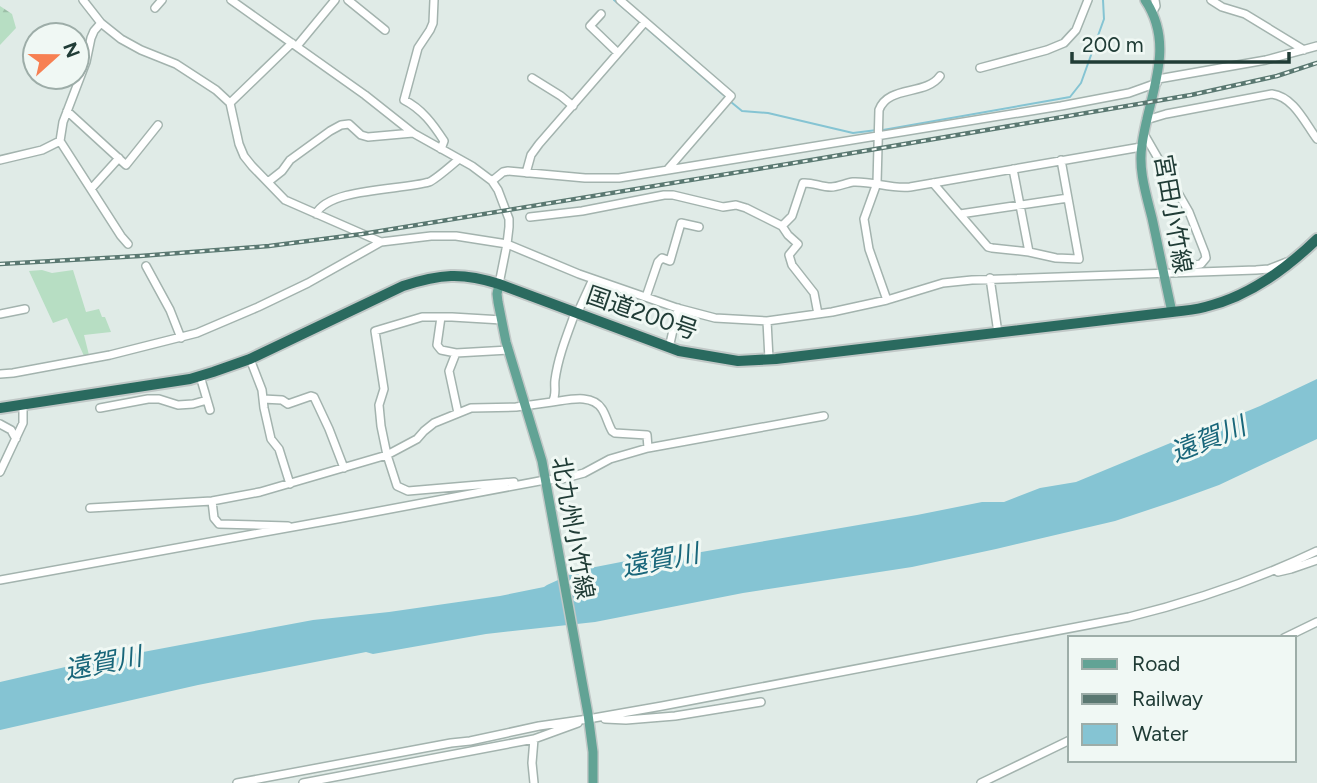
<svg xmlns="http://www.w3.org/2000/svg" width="1317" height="783" font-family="Figtree,'Noto Sans JP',sans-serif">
	<defs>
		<pattern id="forest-firs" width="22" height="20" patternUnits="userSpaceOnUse" patternTransform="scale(1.75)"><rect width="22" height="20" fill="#b7dec3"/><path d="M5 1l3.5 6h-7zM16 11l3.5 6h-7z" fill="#9dbfa8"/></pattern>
	</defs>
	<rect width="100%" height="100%" fill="#e0ebe7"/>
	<path fill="#b7dec3" d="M42,270L52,273L73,270L86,312L99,309L102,317H105L111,332L84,335L89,355L84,356L67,318L53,323L29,271Z"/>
	<path fill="url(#forest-firs)" d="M0,6L12,14L16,28L0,45Z"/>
	<path fill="#85c4d3" d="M1317,379V439L1219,485L1175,501L1115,521L996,549L912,567L743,593L595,622L486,634L373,654L366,652L198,685L0,730V682L74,665L313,620L389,612L500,596L544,587L547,585L580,570L662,554L678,556L917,515L982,502H1004L1040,488L1076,482L1260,406Z"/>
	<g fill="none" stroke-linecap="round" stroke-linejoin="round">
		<path stroke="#85c4d3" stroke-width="2" d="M614,0L640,22
			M644,26L727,98
			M731,102L742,111L768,113L853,133L877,130
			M883,130L1070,97L1081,83L1104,19L1103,0"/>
		<defs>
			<path id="minor" d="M83,0L101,23L121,39L141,50L176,64L216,90L230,103L239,144L244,156L252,166L285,200L381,242
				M231,0L365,95L413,133L472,166L492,181L498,190L509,219V227L507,244L499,284
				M348,0L385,30
				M434,0L433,23L430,30L418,48L404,100C422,109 433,124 444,141L441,149
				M620,0L731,96L668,169
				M1211,0L1222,7L1245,14L1304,50
				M155,8L162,0
				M1152,13L1156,6L1155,0
				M601,14L590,26L618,53
				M297,46L335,0
				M980,68L1047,50L1064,43L1076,30L1088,0
				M532,78L561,96L573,106
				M1158,79L1266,60L1317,46
				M230,103L292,43
				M67,111L126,165L158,125
				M1146,120L1166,114L1272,94C1294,97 1305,123 1317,139
				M1144,134L1189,212L1205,253L1206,258L1201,264L1178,267
				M60,141L121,236L128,244
				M0,160L42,150L60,141L63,122L86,62L91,38L94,31L101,23
				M1013,169L1029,252
				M526,173L531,155L539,144L645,22
				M492,181L503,172L508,171L585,178H619L1061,106L1129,93L1157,83
				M268,182L282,171L290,160L330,131L341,125L349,124L361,135L368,137L413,133
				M933,183L988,247L992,248L1029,252L1056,258L1079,259L1061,160
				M91,189L119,158
				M316,214C328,188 403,190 429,182C435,180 453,164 459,159
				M960,214L1068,198
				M530,217L582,211L664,195H673L723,207L736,205L746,208L782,226L792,216L803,183C812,182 821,187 831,187C838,187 846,183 853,182C873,181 890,189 910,187L1141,147
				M782,226L788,235L798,244L789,255L792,265L814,293L818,314
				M146,266L170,310L181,338
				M990,278L998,333
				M646,297L658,262L662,258L670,261L681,223L699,227
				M887,300L869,249L864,219L877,183L879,110C888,85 926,96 940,76
				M0,314L25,309
				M577,314L593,279
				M441,317L437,345L441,350L456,353L509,350
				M502,320L452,317H422L375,331L384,389L379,405L381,426L387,455L397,486L408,491L514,482
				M767,321L769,359
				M669,348L678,308
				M456,353L449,371L458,413
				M250,359L262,390L264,408L271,439L279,449L290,484
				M0,374L13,373L110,355L197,333L258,307L308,283L381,242L431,236H456L507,244L579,274L677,308L715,318L767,321L832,312L887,300L943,283L972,280L1256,270L1269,269L1287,262
				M200,376L210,410
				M263,399L282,400L288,404L311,396L314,397L329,429L344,468
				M552,402C568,400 592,393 602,409C606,415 608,424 612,431L615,433L647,435L648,448
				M100,408L148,399H159L178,405L193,404L207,400
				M0,424L11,430L16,439
				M0,472L23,423V405
				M212,501L214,518L219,524L288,526
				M90,508L212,501L260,492L387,455L417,439L424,431L434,423L471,408L516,407L552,402C557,395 554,388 555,380C558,357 567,335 575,313
				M1278,572L1291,569L1317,560
				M0,580L337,519L545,480L562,479L584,473L610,459L648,448L824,416
				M1284,638L1317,622
				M605,719L626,720L675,716L761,702
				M534,739L578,723
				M237,783L451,743L470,741L539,726L588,719L662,706L1129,617C1194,601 1256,580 1317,551
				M303,783L534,739L532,763L534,783
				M981,783L1070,740"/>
			<path id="major" d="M1145,0C1177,47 1148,96 1142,145C1138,169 1146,194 1152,218C1159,250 1165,281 1172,312
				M499,284L497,294L498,302L506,342L542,461L588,714L593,752V783"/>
			<path id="highway" d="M0,408L190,379L213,372L250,359L403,286C440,274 462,272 499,284L679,351L738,361L776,359L1172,312C1183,311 1194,310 1205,307C1248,297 1285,270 1317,239"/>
		</defs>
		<use href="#minor" stroke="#a3b3ae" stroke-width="10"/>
		<use href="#major" stroke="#c1c8c7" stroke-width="12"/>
		<use href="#highway" stroke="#c1c8c7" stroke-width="14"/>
		<use href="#minor" stroke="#fff" stroke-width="7"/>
		<use href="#major" stroke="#62a395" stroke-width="9"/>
		<use href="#highway" stroke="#2a6a5f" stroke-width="10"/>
		<defs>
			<path id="rail" d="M0,264L140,256L269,246L362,234L788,164L1191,95L1277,76L1317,63"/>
		</defs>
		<use href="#rail" stroke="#5a7871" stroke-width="4.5"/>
		<use href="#rail" stroke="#f0f8f4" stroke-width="2" stroke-dasharray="5" stroke-linecap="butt"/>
	</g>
	<g text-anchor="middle" stroke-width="6" stroke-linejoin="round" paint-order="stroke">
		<g font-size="24" fill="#203c36" stroke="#f0f8f4">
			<text transform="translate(1173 214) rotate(80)" y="8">宮田小竹線</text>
			<text transform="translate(642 313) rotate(19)" y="8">国道200号</text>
			<text transform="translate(573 528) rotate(80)" y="8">北九州小竹線</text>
		</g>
		<g font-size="26" font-style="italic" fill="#18667a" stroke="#f0f8f4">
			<text transform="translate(1208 439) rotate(-22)" y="9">遠賀川</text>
			<text transform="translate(660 560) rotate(-11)" y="9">遠賀川</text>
			<text transform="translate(103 663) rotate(-11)" y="9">遠賀川</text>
		</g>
	</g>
	<rect x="1068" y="636" width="228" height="126" fill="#f0f8f4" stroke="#9dada8" stroke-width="2"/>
	<rect x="1082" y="659" width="35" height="10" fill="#62a395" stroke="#9dada8" stroke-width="2"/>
	<text x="1132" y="671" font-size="21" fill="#203c36">Road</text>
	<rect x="1082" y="694" width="35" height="10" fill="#5a7871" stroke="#9dada8" stroke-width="2"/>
	<text x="1132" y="706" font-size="21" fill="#203c36">Railway</text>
	<rect x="1082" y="724" width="35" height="21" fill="#85c4d3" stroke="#9dada8" stroke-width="2"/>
	<text x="1132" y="741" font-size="21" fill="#203c36">Water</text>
	<g transform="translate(56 56) rotate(69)"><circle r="33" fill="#f0f8f4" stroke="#9dada8" stroke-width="2"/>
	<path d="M0-5L12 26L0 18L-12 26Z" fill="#f78052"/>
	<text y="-10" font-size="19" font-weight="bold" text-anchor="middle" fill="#203c36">N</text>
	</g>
	<path d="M1072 52v10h217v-10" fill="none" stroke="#203c36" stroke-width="3.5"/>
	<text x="1082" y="52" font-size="21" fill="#203c36" stroke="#f0f8f4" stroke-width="5" paint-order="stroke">200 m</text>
</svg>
